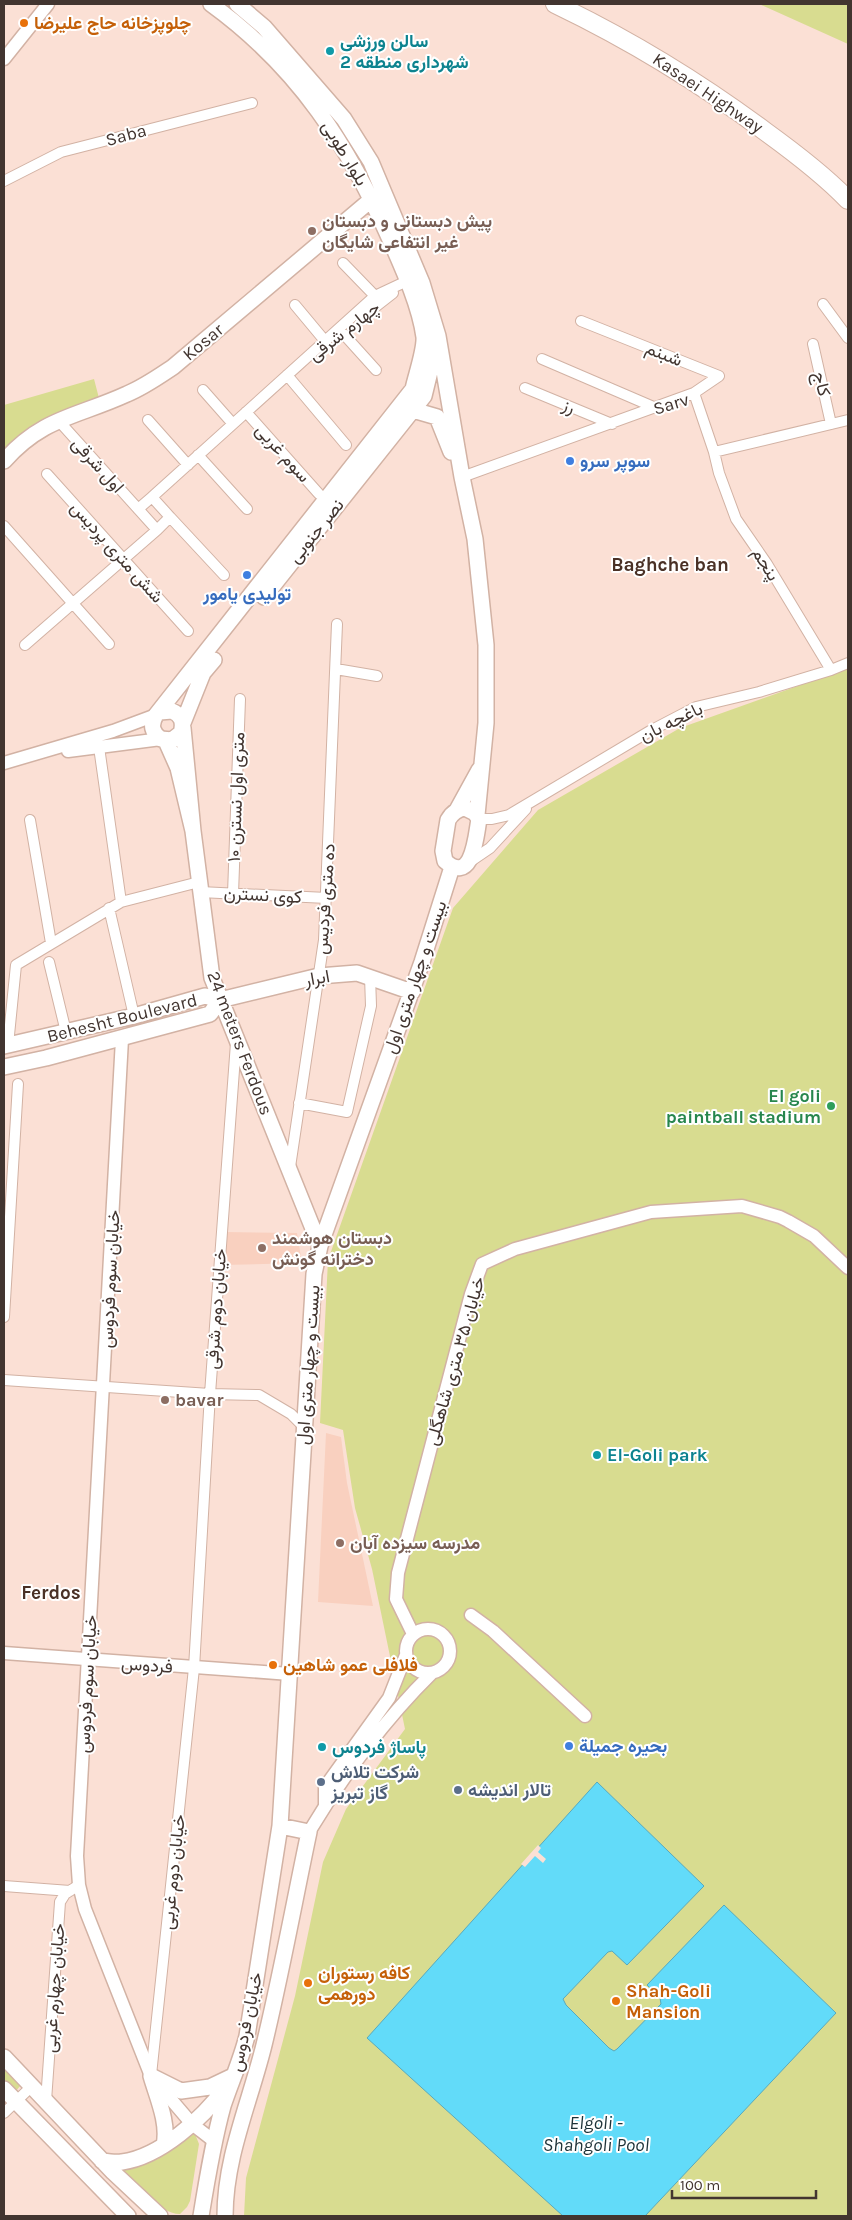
<svg xmlns="http://www.w3.org/2000/svg" width="852" height="2220" font-family="Karla,Vazirmatn,sans-serif">
	<rect width="100%" height="100%" fill="#fbe0d5"/>
	<path fill="#f9d0bf" d="M225,1232L297,1233L302,1263L222,1265Z
		M326,1433L341,1437L347,1483L373,1606L318,1602Z"/>
	<path fill="#d8dc90" d="M759,4H848V44Z
		M94,379L100,402L4,458V405Z
		M848,668V2216H244L246,2178L295,1996L323,1862L346,1809L405,1729L372,1569L355,1508L343,1430L320,1423L328,1260L453,908L538,810L680,728Z
		M4,2068L20,2086L16,2091L4,2079Z
		M195,2134L199,2144L190,2201L187,2207L180,2214C158,2214 132,2181 116,2166L158,2159L190,2135Z"/>
	<path fill="#62dbf9" stroke="#58a9bd" d="M597,1782L704,1886L627,1965L612,1951L608,1952L563,1999L566,2005L609,2048L614,2051L617,2049L661,2004L660,1998L647,1985L724,1905L836,2013L645,2216H563L367,2038Z"/>
	<path fill="#fbe0d5" d="M538,1845L541,1848L538,1852L546,1859L543,1863L535,1856L525,1867L521,1864Z"/>
	<g fill="none" stroke-linecap="round" stroke-linejoin="round">
		<defs>
			<path id="minor" d="M4,181L61,152L252,103
				M343,263L375,296
				M823,304L848,338
				M295,305L325,341
				M361,318L393,293
				M581,321L719,376L694,393
				M339,329L376,370
				M813,344L831,424
				M542,359L656,408
				M287,375L346,445
				M525,388L612,424
				M203,390L233,424
				M246,412L319,494
				M58,420L157,530L170,517L152,497L138,509
				M148,420L188,465
				M714,452L719,473L736,519L767,564L831,670
				M198,455L247,509
				M47,474L188,631
				M462,477L694,393L714,452L848,420
				M152,497L375,296L407,281
				M170,517L224,575
				M4,526L109,644
				M25,645L157,530
				M336,669L377,676
				M99,747L121,902
				M479,819H492L509,815L650,731L696,707L759,692L831,670L848,663
				M30,820L51,943
				M468,863L490,848L526,809
				M200,892L327,898
				M233,894L240,699
				M109,908L134,1016
				M49,962L66,1032
				M8,1045L16,965L121,902L199,882
				M299,1103L347,1112L371,1006L370,976
				M290,1167L324,940L337,624
				M4,1317L18,1084
				M4,1380L210,1394L259,1395L291,1414L304,1427
				M4,1886L70,1891
				M151,2075L194,1668L210,1394L236,1043
				M46,2101L60,1902L65,1894L79,1885
				M4,2113L32,2086"/>
			<path id="tertiary" d="M4,59L48,4
				M68,751L161,739
				M4,763L113,731L156,715
				M122,1039L77,1856L79,1885L85,1909L151,2076L192,2124L214,2141
				M471,1615L493,1631L585,1716
				M406 1651a22 22 0 1 1 44 0a22 22 0 1 1-44 0Z
				M413,1634L396,1599L398,1573L471,1294L482,1264L515,1249L651,1212L742,1206L780,1217L788,1221L814,1236L848,1268
				M4,1653L290,1674
				M325,1805V1787L389,1698L406,1655
				M309,1832C342,1777 386,1718 432,1673"/>
			<path id="secondary" d="M237,4L264,27L344,119L371,162L422,283L438,336L462,477L475,539L486,645V723L477,815
				M413,410L437,417L451,452
				M4,461C43,417 77,417 127,394C144,387 158,377 173,367L372,199L380,195
				M264,597L424,396L437,343
				M160,712L172,711C182,715 184,723 181,733L172,740L161,739C152,733 150,725 156,715L413,389C416,375 425,350 424,337C420,307 404,271 392,244C349,146 299,68 211,4
				M183,723L203,673L214,660
				M166,741L178,768L193,831L183,728
				M465,808L475,813L479,819C476,835 473,886 445,861L443,851L448,820C452,813 457,809 465,808Z
				M457,810L479,770
				M193,831L212,978L320,1246
				M4,1046L134,1016L205,996L220,1000L319,976L357,973L412,992
				M4,1067L46,1058L210,1014L220,1000
				M4,2057L113,2172L160,2216
				M151,2076L181,2091L210,2087L231,2077
				M151,2076C157,2097 169,2123 164,2145
				M4,2089L128,2216
				M102,2161C109,2162 116,2163 122,2162C160,2157 203,2118 225,2088
				M201,2216C207,2179 213,2142 223,2106C231,2082 241,2060 247,2036L280,1826L314,1274L320,1246L422,962L452,867
				M225,2216C225,2157 250,2102 264,2045C281,1975 294,1903 309,1832L280,1826"/>
			<path id="trunk" d="M555,4C630,40 699,82 766,132C795,153 824,175 848,200"/>
		</defs>
		<use href="#minor" stroke="#d2b2a4" stroke-width="12"/>
		<use href="#tertiary" stroke="#d2b2a4" stroke-width="15"/>
		<use href="#secondary" stroke="#d2b2a4" stroke-width="18"/>
		<use href="#trunk" stroke="#d2b2a4" stroke-width="20"/>
		<use href="#minor" stroke="#fff" stroke-width="10"/>
		<use href="#tertiary" stroke="#fff" stroke-width="12"/>
		<use href="#secondary" stroke="#fff" stroke-width="15"/>
		<use href="#trunk" stroke="#fff" stroke-width="18"/>
	</g>
	<g fill="#e8710a" stroke="#fff" stroke-width="2">
		<circle cx="24" cy="23" r="5"/>
		<circle cx="273" cy="1665" r="5"/>
		<circle cx="308" cy="1983" r="5"/>
		<circle cx="616" cy="2001" r="5"/>
	</g>
	<g fill="#0f9aa8" stroke="#fff" stroke-width="2">
		<circle cx="330" cy="51" r="5"/>
		<circle cx="597" cy="1455" r="5"/>
		<circle cx="322" cy="1747" r="5"/>
	</g>
	<g fill="#8d6e63" stroke="#fff" stroke-width="2">
		<circle cx="312" cy="231" r="5"/>
		<circle cx="262" cy="1248" r="5"/>
		<circle cx="165" cy="1400" r="5"/>
		<circle cx="340" cy="1543" r="5"/>
	</g>
	<g fill="#3f7fe0" stroke="#fff" stroke-width="2">
		<circle cx="570" cy="461" r="5"/>
		<circle cx="247" cy="575" r="5"/>
		<circle cx="569" cy="1746" r="5"/>
	</g>
	<circle fill="#2e9e5b" stroke="#fff" stroke-width="2" cx="831" cy="1106" r="5"/>
	<g fill="#5c6f8a" stroke="#fff" stroke-width="2">
		<circle cx="321" cy="1782" r="5"/>
		<circle cx="458" cy="1790" r="5"/>
	</g>
	<g text-anchor="middle" stroke-width="4" stroke-linejoin="round" paint-order="stroke">
		<g font-size="18" font-weight="bold" fill="#c56008" stroke="#fff" text-anchor="start">
			<text x="34" y="29">چلوپزخانه حاج علیرضا</text>
			<text x="283" y="1671">فلافلی عمو شاهین</text>
			<text x="318" y="1979">کافه رستوران<tspan x="318" dy="21">دورهمی</tspan></text>
			<text x="626" y="1997">Shah-Goli<tspan x="626" dy="21">Mansion</tspan></text>
		</g>
		<g font-size="18" font-weight="bold" fill="#0d838f" stroke="#fff" text-anchor="start">
			<text x="340" y="47">سالن ورزشی<tspan x="340" dy="21">شهرداری منطقه 2</tspan></text>
			<text x="607" y="1461">El-Goli park</text>
			<text x="332" y="1753">پاساژ فردوس</text>
		</g>
		<g font-size="18" fill="#423530" stroke="#fff">
			<text transform="translate(708 93) rotate(34)" y="6">Kasaei Highway</text>
			<text transform="translate(126 135) rotate(-15)" y="6">Saba</text>
			<text transform="translate(345 153) rotate(59)" y="6">بلوار طوبی</text>
			<text transform="translate(344 331) rotate(-38)" y="6">چهارم شرقی</text>
			<text transform="translate(203 342) rotate(-40)" y="6">Kosar</text>
			<text transform="translate(664 354) rotate(22)" y="6">شبنم</text>
			<text transform="translate(822 384) rotate(77)" y="6">کاج</text>
			<text transform="translate(671 404) rotate(-17)" y="6">Sarv</text>
			<text transform="translate(569 406) rotate(22)" y="6">رز</text>
			<text transform="translate(283 453) rotate(48)" y="6">سوم غربی</text>
			<text transform="translate(98 465) rotate(48)" y="6">اول شرقی</text>
			<text transform="translate(316 531) rotate(-51)" y="6">نصر جنوبی</text>
			<text transform="translate(117 552) rotate(48)" y="6">شش متری پردیس</text>
			<text transform="translate(766 564) rotate(58)" y="6">پنجم</text>
			<text transform="translate(671 722) rotate(-26)" y="6">باغچه بان</text>
			<text transform="translate(236 797) rotate(-88)" y="6">۱۰ متری اول نسترن</text>
			<text transform="translate(263 895) rotate(3)" y="6">کوی نسترن</text>
			<text transform="translate(325 899) rotate(-86)" y="6">ده متری فردیس</text>
			<text transform="translate(415 977) rotate(-71)" y="6">بیست و چهار متری اول</text>
			<text transform="translate(317 978) rotate(-10)" y="6">ابرار</text>
			<text transform="translate(122 1018) rotate(-14)" y="6">Behesht Boulevard</text>
			<text transform="translate(240 1043) rotate(69)" y="6">24 meters Ferdous</text>
			<text transform="translate(110 1279) rotate(-87)" y="6">خیابان سوم فردوس</text>
			<text transform="translate(216 1309) rotate(-86)" y="6">خیابان دوم شرقی</text>
			<text transform="translate(455 1361) rotate(-74)" y="6">خیابان ۳۵ متری شاهگلی</text>
			<text transform="translate(308 1365) rotate(-86)" y="6">بیست و چهار متری اول</text>
			<text transform="translate(147 1665) rotate(4)" y="6">فردوس</text>
			<text transform="translate(87 1684) rotate(-87)" y="6">خیابان سوم فردوس</text>
			<text transform="translate(173 1872) rotate(-84)" y="6">خیابان دوم غربی</text>
			<text transform="translate(54 1988) rotate(-86)" y="6">خیابان چهارم غربی</text>
			<text transform="translate(246 2022) rotate(-78)" y="6">خیابان فردوس</text>
		</g>
		<g font-size="18" font-weight="bold" fill="#785e54" stroke="#fff" text-anchor="start">
			<text x="322" y="227">پیش دبستانی و دبستان<tspan x="322" dy="21">غیر انتفاعی شایگان</tspan></text>
			<text x="272" y="1244">دبستان هوشمند<tspan x="272" dy="21">دخترانه گونش</tspan></text>
			<text x="175" y="1406">bavar</text>
			<text x="350" y="1549">مدرسه سیزده آبان</text>
		</g>
		<g font-size="18" font-weight="bold" fill="#366cbe" stroke="#fff" text-anchor="start">
			<text x="580" y="467">سوپر سرو</text>
			<text x="247" y="600" text-anchor="middle">تولیدی یامور</text>
			<text x="579" y="1752">بحیره جمیلة</text>
		</g>
		<g font-size="18" font-weight="bold" fill="#27864d" stroke="#fff" text-anchor="end">
			<text x="821" y="1102">El goli<tspan x="821" dy="21">paintball stadium</tspan></text>
		</g>
		<g font-size="18" font-weight="bold" fill="#4e5e75" stroke="#fff" text-anchor="start">
			<text x="331" y="1778">شرکت تلاش<tspan x="331" dy="21">گاز تبریز</tspan></text>
			<text x="468" y="1796">تالار اندیشه</text>
		</g>
		<g font-size="19" font-weight="bold" fill="#4a3126" stroke="#fff">
			<text x="670" y="571">Baghche ban</text>
			<text x="51" y="1599">Ferdos</text>
		</g>
		<g font-size="19" font-style="italic" fill="#1d3238" stroke="#fff">
			<text x="596" y="2129">Elgoli -<tspan x="596" dy="22">Shahgoli Pool</tspan></text>
		</g>
	</g>
	<rect width="852" height="2220" fill="none" stroke="#423530" stroke-width="10"/>
	<path d="M672 2190v8h144v-8" fill="none" stroke="#423530" stroke-width="2.5"/>
	<text x="680" y="2190" font-size="15" fill="#423530" stroke="#ffffff" stroke-width="4" paint-order="stroke">100 m</text>
</svg>
